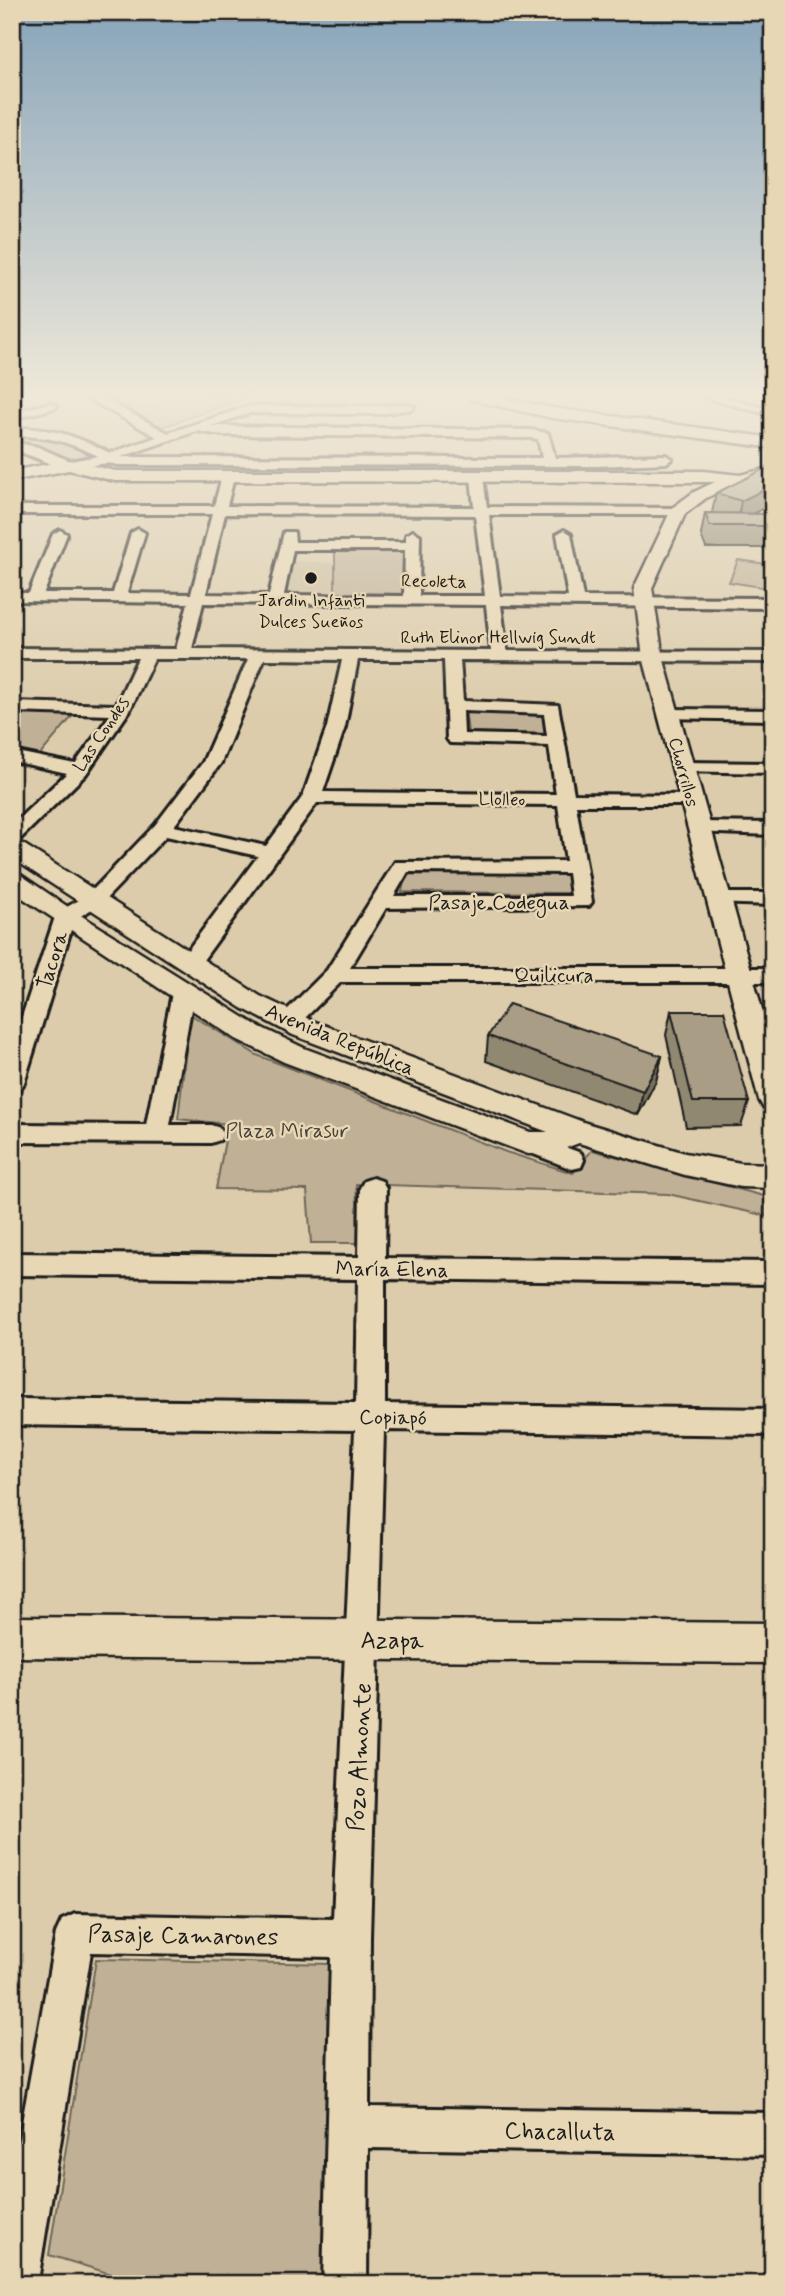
<svg xmlns="http://www.w3.org/2000/svg" width="785" height="2296" font-family="Mynerve,sans-serif">
	<rect width="100%" height="100%" fill="#dcccab"/>
	<filter id="ink" filterUnits="userSpaceOnUse"><feTurbulence type="fractalNoise" baseFrequency=".0143" numOctaves="2"/><feDisplacementMap in="SourceGraphic" scale="14" xChannelSelector="R" yChannelSelector="G"/><feConvolveMatrix kernelMatrix="1 2 1 2 8 2 1 2 1" color-interpolation-filters="sRGB"/></filter>
	<g filter="url(#ink)">
		<path fill="#cdbea0" d="M289,561L335,563L334,593H285Z"/>
		<path fill="#c0b196" stroke="#6e6659" stroke-width="2" d="M104,397H248L162,427Z
			M12,434L60,438L98,458L622,464L624,473L96,472L12,445Z
			M335,549H406L409,594L335,593Z
			M738,560L773,565V576L768,588L729,582Z
			M465,710L544,712L548,734L468,732Z
			M14,711L76,712L40,755L12,750Z
			M406,870L566,873L571,893L402,892Z
			M190,1014L257,1055L506,1152L573,1173L592,1150L764,1196L767,1216L668,1194L356,1184L359,1243H311L307,1190L216,1189L228,1124L178,1119Z
			M96,1959L334,1964L326,2284H144L49,2255Z"/>
		<g fill="none" stroke-linecap="round" stroke-linejoin="round">
			<defs>
				<path id="minor" d="M85,397H100L168,433L249,406H379L408,404L414,407L412,409L379,414L250,413L211,426L531,430L548,433L555,458L666,455L672,459L666,463L597,466L118,465C101,460 87,469 70,469C59,469 28,453 12,450V442L38,447L70,461L98,456C66,441 48,436 12,436V428C54,428 73,435 110,453L157,437ZM197,431L222,435L531,438L538,439L542,458L121,457Z
					M703,397H723L773,410V416Z
					M51,403L57,406L55,408L12,419V412Z
					M228,473L234,477L227,506L474,507L471,477L477,473L483,477L487,507L683,508L685,511L678,515H489L500,596L568,597L557,534L564,530L571,534L583,597L773,598V608L501,605L507,651L773,652V662L460,660L463,701L558,705L574,794L692,795L701,801L699,805H576L592,902L589,906L386,908L350,968H773V982H341L297,1026L289,1029L281,1026L278,1021L281,1016L327,970L395,862L566,861L558,805L317,803L198,967H182L179,962L258,856L166,836L102,903L74,920L24,1083L20,1089L12,1091V1047L55,917L58,912L88,895L155,825L203,762L248,659H154L130,710L86,774L19,840L12,842V825L67,773L12,761V751L75,764L110,715L12,712V702L116,705L138,658H12V648L176,649L188,603L12,601V593H29L53,534L60,530L67,534L44,593H113L131,533L138,529L145,533L127,593L191,594L212,514H12V506H214L222,477ZM225,514L475,515L485,596H419L420,535L413,531L406,535V542H295L294,532H284L269,595L206,594ZM293,550H405L404,596L284,595ZM203,603L486,605L491,651L192,649ZM264,659L342,660L327,727L303,796L266,846L174,826L221,763ZM358,660H444L447,739L450,743L549,746L556,794L323,792L345,727ZM463,711L544,714L547,736L464,734ZM408,872L568,873L571,896H394Z
					M668,709L773,710V720L662,718L660,714Z
					M683,762L773,763V773L677,771L674,767Z
					M699,822L773,823V835L692,832L690,828L692,824Z
					M718,893H773V905L711,903L708,899L711,895Z
					M183,986L191,988L194,993L170,1125H211L220,1128L223,1134L220,1140L211,1143L12,1142V1124L146,1125L172,993L175,988Z
					M522,1131L581,1153L584,1160L581,1167L572,1169L513,1146L510,1140L513,1134Z
					M373,1178L382,1181L386,1188L385,1258L773,1262V1284L385,1279V1404L773,1409V1435L384,1430L370,1938L369,2107L773,2113V2155L368,2148L367,2284H323L331,1957L91,1952L38,2281L37,2284H12V2178L56,1933L62,1920L75,1914L333,1919L355,1430L12,1425V1399L356,1403L358,1279L12,1275V1253L359,1257L360,1188L364,1181Z"/>
				<path id="tertiary" d="M69,460L115,471H703L740,475L773,467V477L728,487L706,498L685,514L652,588L663,657L773,1048V1110L763,1107L759,1100L643,657L634,588L672,508L694,492L715,482L115,481L69,470L12,481V471Z
					M12,840L20,842L260,996L313,1021L586,1123L685,1153L741,1163L773,1164V1188L741,1187L685,1175L579,1143L550,1154H528L284,1062L236,1039L12,891V873L21,875L74,911L256,1025L304,1048L530,1132H548L293,1035L242,1008L12,858Z
					M12,1617L773,1623V1663L12,1657Z"/>
				<path id="secondary" d="M469,397H500L552,408L773,438V448L552,418L472,400Z"/>
			</defs>
			<use href="#minor" stroke="#1c1c1c" stroke-width="6"/>
			<use href="#tertiary" stroke="#1c1c1c" stroke-width="5"/>
			<use href="#secondary" stroke="#1c1c1c" stroke-width="5"/>
			<use href="#minor" fill="#e8d7b4" fill-rule="evenodd"/>
			<use href="#tertiary" fill="#e8d7b4" fill-rule="evenodd"/>
			<use href="#secondary" fill="#e8d7b4" fill-rule="evenodd"/>
		</g>
		<path fill="#918872" stroke="#1c1c1c" stroke-width="2" d="M773,471V503L754,514H773V548H706L701,535L705,513H712L716,493Z
			M671,1011L749,1102L741,1126L686,1127L666,1035Z
			M488,1036L662,1056L656,1081L638,1115L486,1061Z"/>
		<path fill="#766f5d" stroke="#1c1c1c" stroke-width="2" d="M773,485V503L737,522L741,501Z
			M662,1056L656,1081L638,1115L643,1091Z"/>
		<path fill="#a99e85" stroke="#1c1c1c" stroke-width="2" d="M764,469L773,471V485L741,501L716,493Z
			M705,513L773,514V526H710Z
			M509,1004L662,1056L643,1091L488,1036Z
			M671,1011H724L749,1102H693Z"/>
	</g>
	<linearGradient id="sky" x2="0" y2="1"><stop stop-color="#87a4ba"/><stop offset="0.55" stop-color="#efe8d9"/><stop offset="1" stop-color="#efe8d9" stop-opacity="0"/></linearGradient>
	<rect width="785" height="719" fill="url(#sky)"/>
	<circle fill="#1c1c1c" stroke="#e8d7b4" stroke-width="2.5" cx="311" cy="578" r="7"/>
	<g text-anchor="middle" stroke-width="5" stroke-linejoin="round" paint-order="stroke">
		<g font-size="18" fill="#1c1c1c" stroke="#e8d7b4">
			<text transform="translate(434 581) rotate(1)" y="6">Recoleta</text>
			<text x="498" y="643">Ruth Elinor Hellwig Sundt</text>
			<text transform="translate(101 734) rotate(-56)" y="6">Las Condes</text>
			<text transform="translate(684 772) rotate(75)" y="6">Chorrillos</text>
			<text transform="translate(502 799) rotate(1)" y="6">Llolleo</text>
		</g>
		<g font-size="18" fill="#1c1c1c" stroke="#e8d7b4">
			<text x="311" y="606">Jardin Infanti<tspan x="311" dy="21">Dulces Sueños</tspan></text>
		</g>
		<g font-size="21" fill="#1c1c1c" stroke="#e8d7b4">
			<text x="499" y="909">Pasaje Codegua</text>
			<text transform="translate(52 960) rotate(-72)" y="7">Tacora</text>
			<text x="554" y="982">Quilicura</text>
			<text transform="translate(340 1039) rotate(22)" y="7">Avenida República</text>
			<text transform="translate(392 1269) rotate(1)" y="7">María Elena</text>
			<text transform="translate(393 1417) rotate(1)" y="7">Copiapó</text>
		</g>
		<g font-size="21" fill="#45413a" stroke="#e8d7b4">
			<text x="287" y="1137">Plaza Mirasur</text>
		</g>
		<g font-size="24" fill="#1c1c1c" stroke="#e8d7b4">
			<text x="392" y="1648">Azapa</text>
			<text transform="translate(359 1757) rotate(-87)" y="8">Pozo Almonte</text>
			<text transform="translate(183 1935) rotate(1)" y="8">Pasaje Camarones</text>
			<text transform="translate(560 2131) rotate(1)" y="8">Chacalluta</text>
		</g>
	</g>
	<rect width="785" height="2296" fill="none" stroke="#e8d7b4" stroke-width="42"/>
	<rect x="21" y="21" width="743" height="2254" fill="none" stroke="#1c1c1c" stroke-width="2.5" filter="url(#ink)"/>
</svg>
